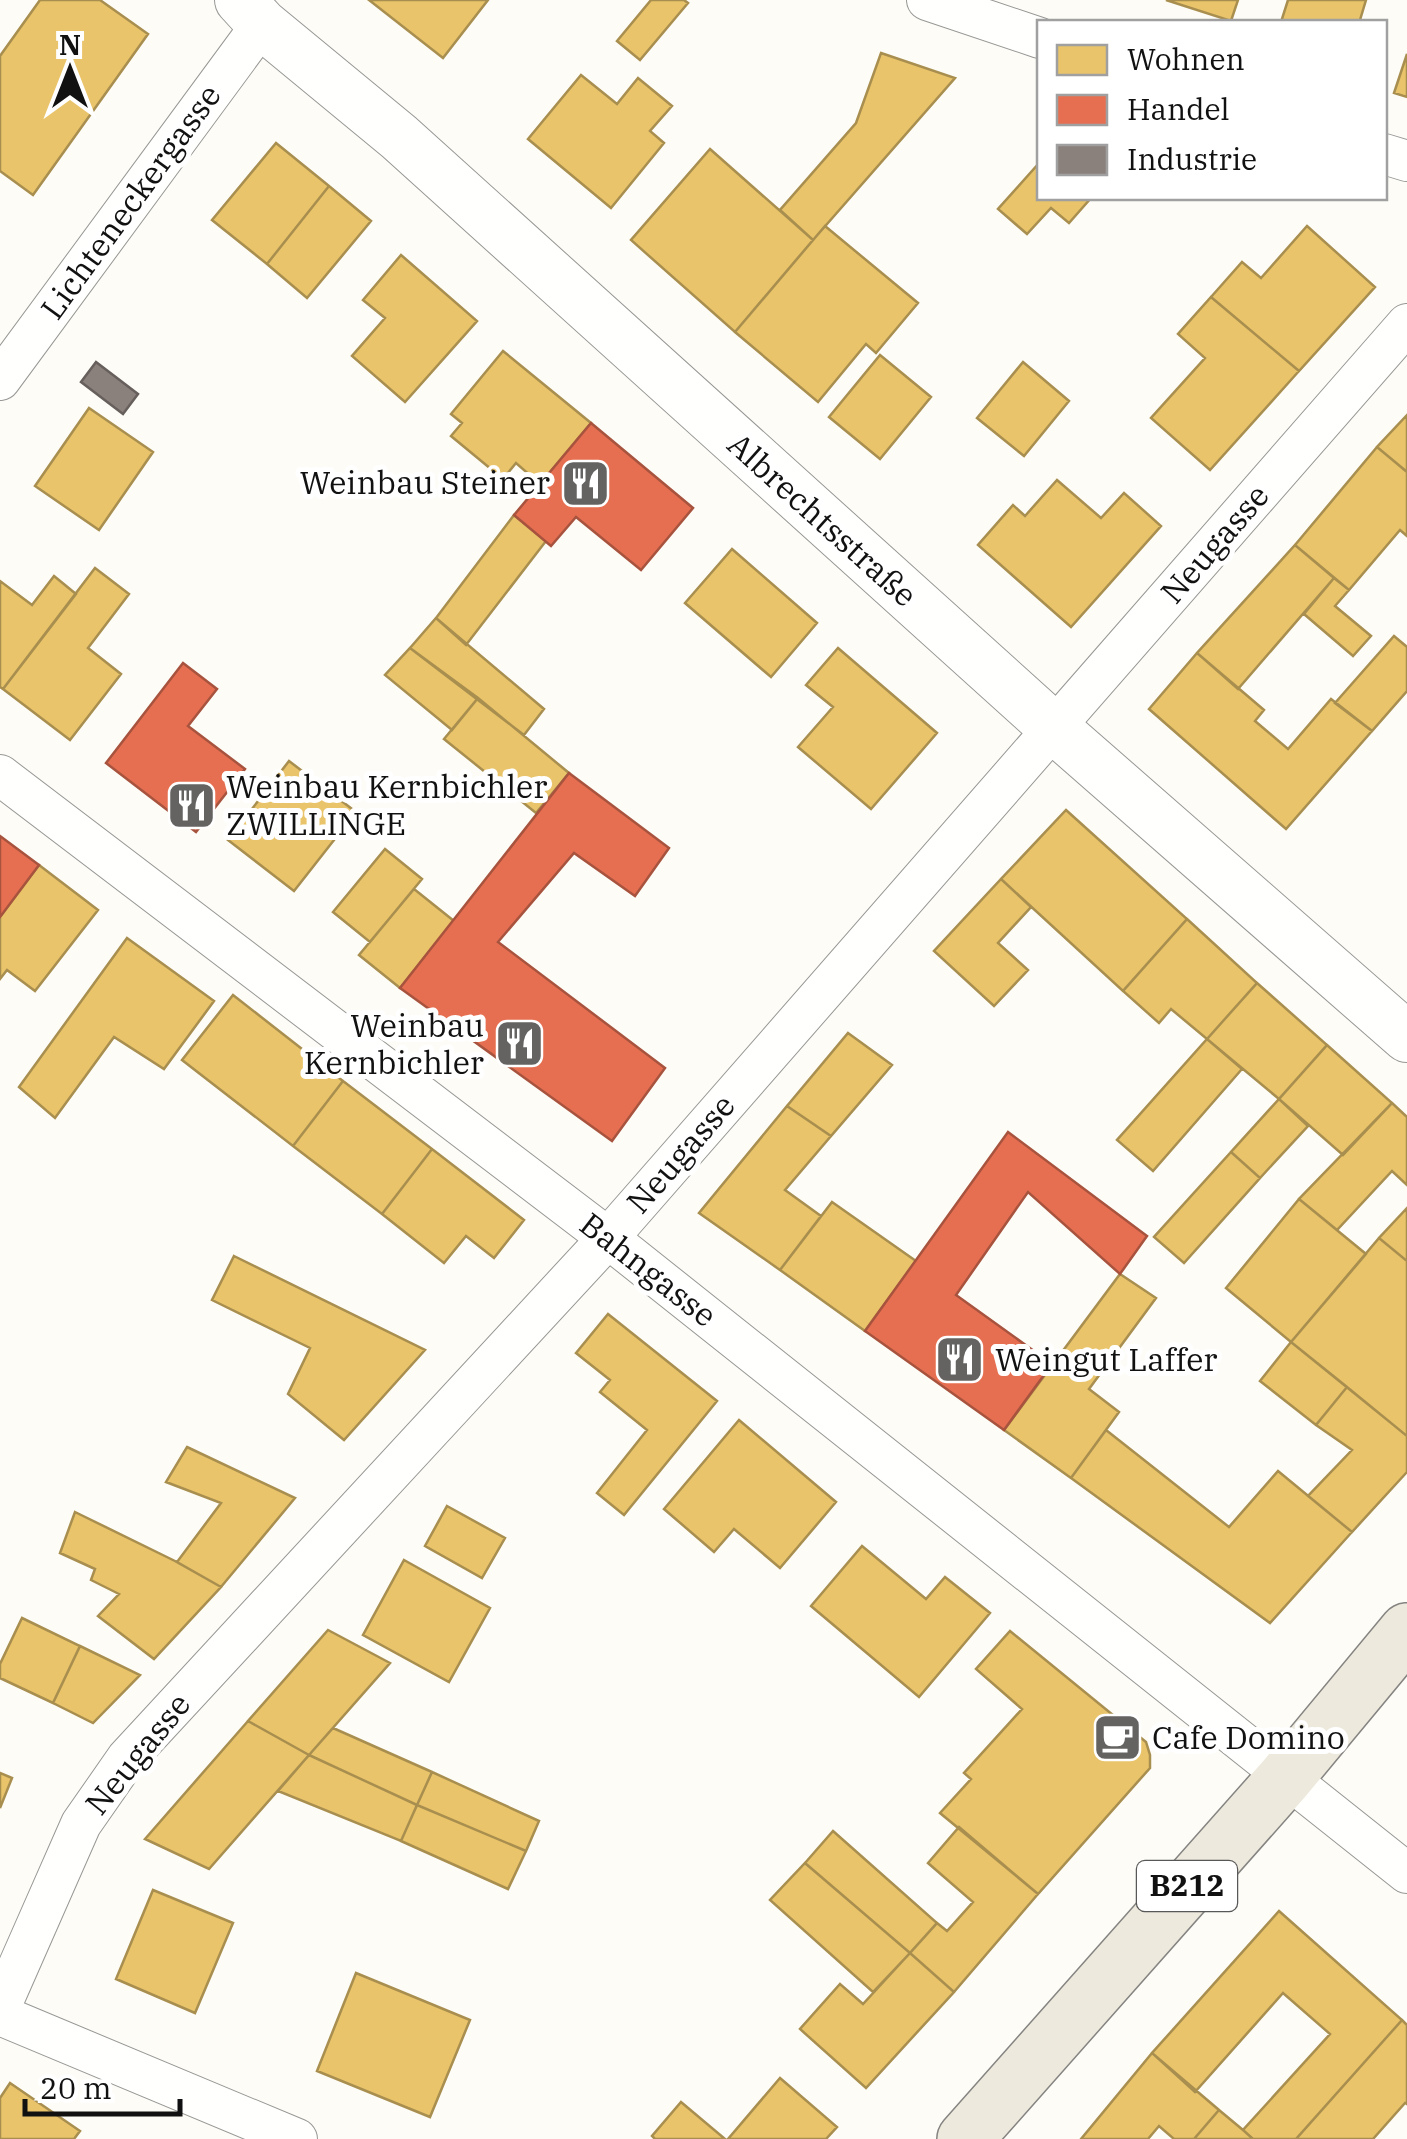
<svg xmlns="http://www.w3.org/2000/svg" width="1407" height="2139" font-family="'IBM Plex Serif',serif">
	<rect width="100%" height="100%" fill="#fdfcf7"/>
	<path fill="#e9c46a" stroke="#a88e4f" stroke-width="2.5" d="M40,0H100L148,34L33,195L0,171V56Z
		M369,0H488L443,58Z
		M651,0H684L688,3L640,60L617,41Z
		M1166,0H1238L1231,21Z
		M1288,0H1366L1360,20L1368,22H1281Z
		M881,53L955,78L813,240L780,210L856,123Z
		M1407,54V97L1394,93Z
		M581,75L617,104L638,78L672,106L650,131L664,143L611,208L528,139Z
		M276,143L329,186L267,264L212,220Z
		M710,149L813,240L735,332L631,240Z
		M1040,162V198H1091L1069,223L1051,208L1027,234L998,209Z
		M329,186L371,221L307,298L267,264Z
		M825,226L918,303L876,353L866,344L818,402L735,332Z
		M1307,226L1375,287L1299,371L1211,297L1242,262L1261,278Z
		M401,255L477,321L405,402L352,356L385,318L363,300Z
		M1211,297L1299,371L1210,470L1151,418L1205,358L1178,334Z
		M503,351L591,423L540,484L516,463L503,479L451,436L462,423L451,414Z
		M880,355L931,397L880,459L829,417Z
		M1023,362L1069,401L1024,456L977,418Z
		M89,408L153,452L99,530L35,486Z
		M1407,415V472L1377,447Z
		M1377,447L1407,472V536L1400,530L1349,590L1295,545Z
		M1057,480L1101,518L1124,493L1161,526L1071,627L978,545L1013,505L1025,516Z
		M514,515L546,541L466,645L436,618Z
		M1295,545L1334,578L1238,689L1197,653Z
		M732,549L817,623L771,677L685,603Z
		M95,568L129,594L88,648L121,674L70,740L3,689Z
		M54,576L76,594L3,689L0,687V581L32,605Z
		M1334,578L1349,590L1335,606L1371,636L1353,656L1304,614Z
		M436,618L544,709L524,735L410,648Z
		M1394,636L1407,647V691L1372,731L1335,703Z
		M410,648L478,698L452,730L385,675Z
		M838,648L937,733L871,809L798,747L833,707L806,685Z
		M1197,653L1264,710L1255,721L1288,749L1331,699L1372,731L1286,829L1149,709Z
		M478,698L569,773L536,813L444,739Z
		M289,761L356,812L294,891L228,840Z
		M1066,810L1187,919L1123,991L1001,879Z
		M385,849L422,879L370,942L333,912Z
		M39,865L98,910L35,991L7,970L0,979V917Z
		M1001,879L1031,907L998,943L1028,970L994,1006L934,951Z
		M414,889L454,921L400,988L359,955Z
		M1187,919L1257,983L1207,1039L1171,1009L1159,1023L1123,991Z
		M127,938L214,1001L164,1069L114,1037L55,1118L19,1087Z
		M1257,983L1327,1045L1279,1099L1207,1039Z
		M233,995L343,1081L293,1146L182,1060Z
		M848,1033L892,1065L831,1136L787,1106Z
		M1207,1039L1242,1069L1153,1171L1117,1140Z
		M1327,1045L1392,1103L1343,1155L1279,1099Z
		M343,1081L432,1149L382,1214L293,1146Z
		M1279,1099L1308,1126L1260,1178L1231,1152Z
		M1392,1103L1407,1117V1185L1392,1171L1337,1230L1299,1199Z
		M787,1106L831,1136L785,1190L821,1216L780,1270L699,1213Z
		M432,1149L524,1220L494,1258L466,1236L444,1263L382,1214Z
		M1231,1152L1260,1178L1184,1263L1154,1237Z
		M1299,1199L1366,1254L1291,1342L1226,1288Z
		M832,1202L916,1261L865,1331L780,1270Z
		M1407,1208V1261L1379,1238Z
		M1379,1238L1407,1261V1436L1291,1342Z
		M234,1256L425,1350L344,1440L288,1394L310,1348L212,1300Z
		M1120,1274L1156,1298L1089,1389L1119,1412L1071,1478L1004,1430Z
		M608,1314L717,1401L624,1515L597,1493L647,1430L600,1392L610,1380L576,1353Z
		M1291,1342L1347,1387L1316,1425L1260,1381Z
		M1347,1387L1407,1436V1472L1352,1532L1308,1496L1352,1450L1316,1425Z
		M739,1420L836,1502L780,1568L734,1529L714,1552L664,1509Z
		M1106,1430L1229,1527L1278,1471L1352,1532L1270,1623L1071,1478Z
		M187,1447L295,1498L221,1587L177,1562L221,1503L166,1482Z
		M447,1506L505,1538L482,1578L425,1546Z
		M75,1512L177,1562L221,1587L154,1659L98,1616L119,1594L91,1580L95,1569L60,1553Z
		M862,1546L926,1599L945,1577L990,1613L919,1697L811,1606Z
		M404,1560L490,1608L449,1682L363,1635Z
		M22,1618L80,1646L53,1703L0,1678V1664Z
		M328,1630L390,1663L309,1755L248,1721Z
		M1010,1631L1146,1742L1150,1755V1768L1038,1894L940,1813L971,1779L964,1773L1022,1709L976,1669Z
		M80,1646L140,1675L93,1723L53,1703Z
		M248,1721L309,1755L209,1869L145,1839Z
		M333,1728L432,1772L417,1805L309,1755Z
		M309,1755L417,1805L401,1841L278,1791Z
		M432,1772L539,1821L526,1851L417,1805Z
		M0,1773L12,1778L0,1808Z
		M417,1805L526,1851L508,1889L401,1841Z
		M959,1827L1038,1894L954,1992L910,1953L937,1923L947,1931L973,1902L928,1863Z
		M833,1831L937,1923L910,1953L805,1863Z
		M805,1863L910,1953L873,1992L770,1900Z
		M153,1890L233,1923L195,2013L116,1979Z
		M1279,1911L1402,2020L1296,2139H1253L1243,2130L1330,2034L1283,1993L1195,2092L1152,2053Z
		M910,1953L954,1992L866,2088L800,2029L840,1984L863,2004Z
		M356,1973L470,2020L430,2117L317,2071Z
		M1402,2020L1407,2025V2104L1405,2103L1373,2139H1296Z
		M1152,2053L1219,2110L1194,2139H1174L1159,2126L1148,2139H1081Z
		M780,2078L837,2127L826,2139H728Z
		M10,2083L80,2131L74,2139H0V2098Z
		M681,2102L725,2139H655L652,2136Z
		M1219,2110L1243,2130L1253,2139H1194Z"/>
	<path fill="#e76f51" stroke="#a7533e" stroke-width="2.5" d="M591,423L693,508L641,570L576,517L551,546L514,515Z
		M183,663L217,689L188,726L245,769L196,832L106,763Z
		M569,773L669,848L635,896L574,853L498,942L665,1068L612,1141L400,988Z
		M0,836L39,865L0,917Z
		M1008,1132L1147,1236L1120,1274L1028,1192L956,1295L1052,1364L1004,1430L865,1331Z"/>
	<path fill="#8a817c" stroke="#665f5c" stroke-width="2.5" d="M96,362L138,394L123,414L81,382Z"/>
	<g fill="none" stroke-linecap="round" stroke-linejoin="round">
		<defs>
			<path id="minor" d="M927,0L1040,38
				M1384,154L1407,161
				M0,380L262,24
				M0,775L608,1238L1407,1873
				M0,2008L81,1824L127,1758L608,1238L1407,324
				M0,2015L297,2139"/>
			<path id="tertiary" d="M240,0L262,24L399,137L1054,728L1407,1037"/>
			<path id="primary" d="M965,2139L1285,1778L1407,1631"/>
		</defs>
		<use href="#minor" stroke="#979795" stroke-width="42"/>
		<use href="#tertiary" stroke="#979795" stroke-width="52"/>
		<use href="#primary" stroke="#858482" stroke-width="58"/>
		<use href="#minor" stroke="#fffffe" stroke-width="40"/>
		<use href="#tertiary" stroke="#fffffe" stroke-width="50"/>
		<use href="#primary" stroke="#ede9dc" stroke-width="55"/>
	</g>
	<defs>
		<symbol id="restaurant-square" viewBox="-11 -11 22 22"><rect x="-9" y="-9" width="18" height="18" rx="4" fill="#646362" stroke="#fff"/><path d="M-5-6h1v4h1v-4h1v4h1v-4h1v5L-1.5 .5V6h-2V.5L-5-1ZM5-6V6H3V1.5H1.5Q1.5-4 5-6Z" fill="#fff"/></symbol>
		<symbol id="cafe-square" viewBox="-11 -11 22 22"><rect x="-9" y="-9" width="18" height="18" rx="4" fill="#646362" stroke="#fff"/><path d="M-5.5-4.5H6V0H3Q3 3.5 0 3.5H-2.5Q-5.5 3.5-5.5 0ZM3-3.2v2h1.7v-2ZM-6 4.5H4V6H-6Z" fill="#fff"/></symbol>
	</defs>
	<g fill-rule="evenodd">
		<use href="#restaurant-square" x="558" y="456" width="55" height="55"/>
		<use href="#restaurant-square" x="164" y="778" width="55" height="55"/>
		<use href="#restaurant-square" x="492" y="1016" width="55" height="55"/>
		<use href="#restaurant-square" x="932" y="1332" width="55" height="55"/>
		<use href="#cafe-square" x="1090" y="1710" width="55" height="55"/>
	</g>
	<g text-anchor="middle" stroke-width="10" stroke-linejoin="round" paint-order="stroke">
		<rect fill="#fff" stroke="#585858" stroke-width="2.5" x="1137" y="1861" width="100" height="50" rx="8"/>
		<g font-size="30" font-weight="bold" fill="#111">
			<text x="1187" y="1896">B212</text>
		</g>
		<g font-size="32" fill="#111" stroke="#fff">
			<text transform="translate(131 202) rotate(-54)" y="11">Lichteneckergasse</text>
			<text transform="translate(822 520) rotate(42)" y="11">Albrechtsstraße</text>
			<text transform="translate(1215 544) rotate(-49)" y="11">Neugasse</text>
			<text transform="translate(681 1154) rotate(-49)" y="11">Neugasse</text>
			<text transform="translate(648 1270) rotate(38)" y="11">Bahngasse</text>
			<text transform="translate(138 1754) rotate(-51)" y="11">Neugasse</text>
		</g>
		<g font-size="32" fill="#111" stroke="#fff" text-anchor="start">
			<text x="550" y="494" text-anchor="end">Weinbau Steiner</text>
			<text x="226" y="798">Weinbau Kernbichler<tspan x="226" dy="37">ZWILLINGE</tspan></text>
			<text x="484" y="1037" text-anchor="end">Weinbau<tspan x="484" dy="37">Kernbichler</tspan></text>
			<text x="995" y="1371">Weingut Laffer</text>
			<text x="1152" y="1749">Cafe Domino</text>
		</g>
	</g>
	<rect x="1037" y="20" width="350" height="180" fill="#ffffff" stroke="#a0a0a0" stroke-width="2.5"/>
	<rect x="1057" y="45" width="50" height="30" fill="#e9c46a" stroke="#a0a0a0" stroke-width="2.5"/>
	<text x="1127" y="70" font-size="30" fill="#111111">Wohnen</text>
	<rect x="1057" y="95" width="50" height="30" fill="#e76f51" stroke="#a0a0a0" stroke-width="2.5"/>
	<text x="1127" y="120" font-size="30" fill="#111111">Handel</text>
	<rect x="1057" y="145" width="50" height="30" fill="#8a817c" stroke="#a0a0a0" stroke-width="2.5"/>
	<text x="1127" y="170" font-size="30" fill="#111111">Industrie</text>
	<g transform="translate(70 70)" stroke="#ffffff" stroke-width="8" paint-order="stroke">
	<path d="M0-8L18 38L0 25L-18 38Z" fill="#111111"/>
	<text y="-15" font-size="28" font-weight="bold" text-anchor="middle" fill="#111111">N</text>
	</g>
	<path d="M25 2099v15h155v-15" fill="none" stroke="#111111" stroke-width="5"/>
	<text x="40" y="2099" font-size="30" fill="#111111" stroke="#ffffff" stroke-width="8" paint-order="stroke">20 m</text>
</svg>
